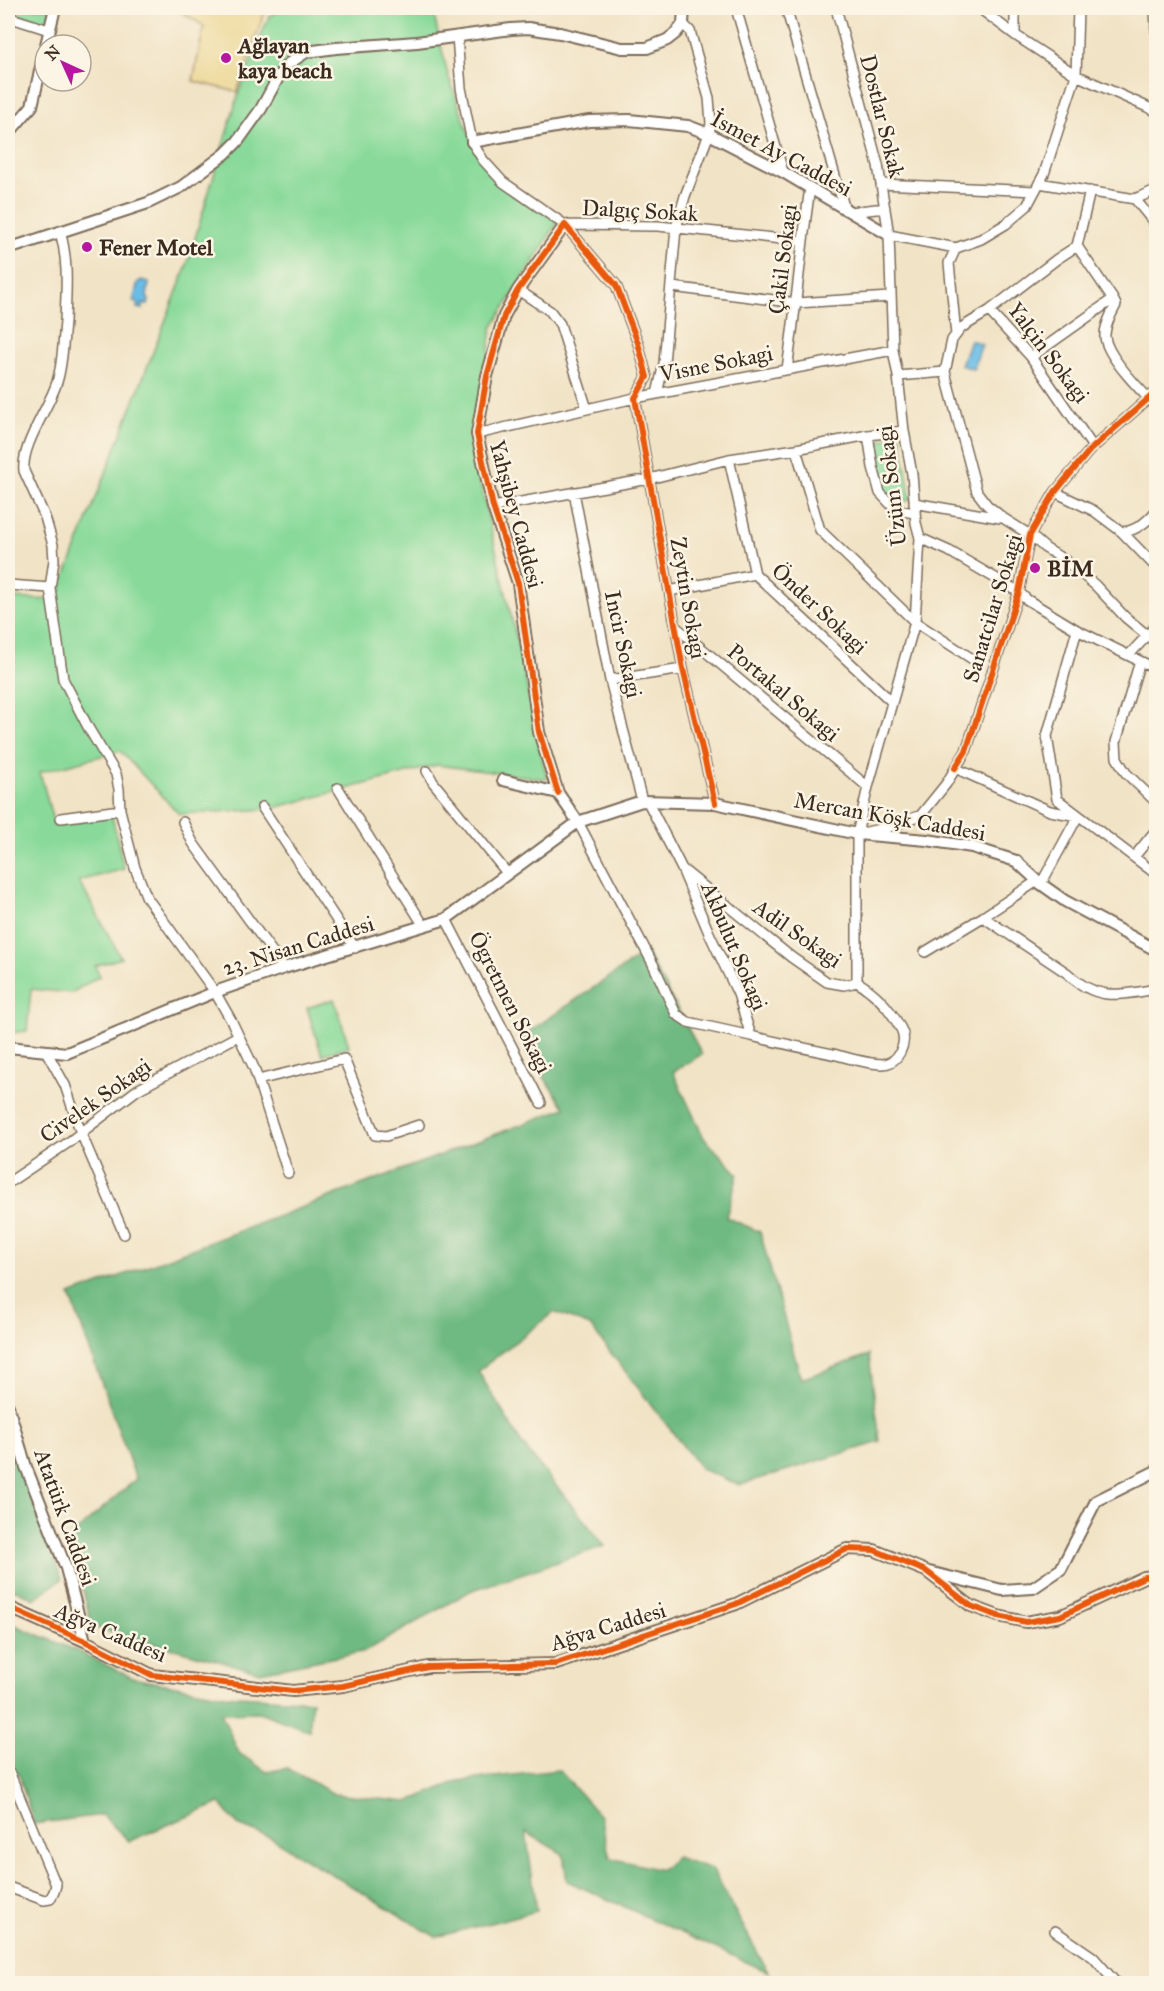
<svg xmlns="http://www.w3.org/2000/svg" width="1164" height="1991" font-family="'IM FELL Great Primer',serif">
	<rect width="100%" height="100%" fill="#fcf5e5"/>
	<filter id="ink" filterUnits="userSpaceOnUse"><feTurbulence type="fractalNoise" baseFrequency=".0167" numOctaves="2"/><feDisplacementMap in="SourceGraphic" scale="12" xChannelSelector="R" yChannelSelector="G"/><feConvolveMatrix kernelMatrix="1 2 1 2 8 2 1 2 1" color-interpolation-filters="sRGB"/></filter>
	<filter id="wash" filterUnits="userSpaceOnUse"><feTurbulence type="fractalNoise" baseFrequency=".008" numOctaves="4" result="noise"/><feDisplacementMap in="SourceGraphic" scale="24" xChannelSelector="R" yChannelSelector="G"/><feGaussianBlur stdDeviation="1.35" result="paint"/><feColorMatrix in="noise" values="0 0 0 0 0 0 0 0 0 0 0 0 0 0 0 0 0 1.4 0 .05"/><feComposite in="paint" operator="in"/></filter>
	<g filter="url(#wash)">
		<rect width="100%" height="100%" fill="#f1e3c6"/>
		<path fill="#89da9a" stroke="#62825c" stroke-width="1.5" d="M8,8H50L49,21L45,23L8,11Z
			M285,8H432L448,75L472,142L493,172L559,220L492,328L475,461L516,637L547,779L437,765L270,809L179,814L120,751L40,772L54,825L112,816L124,869L79,881L121,958L95,966L100,976L71,993L31,989L27,1031L9,1033L8,598L56,600L186,268L239,92L269,16Z
			M901,436L911,500L895,502L885,496L878,463L876,441Z
			M334,999L349,1046L322,1055L307,1008Z"/>
		<path fill="#6eba82" stroke="#547250" stroke-width="1.5" d="M646,952L702,1054L673,1072L704,1138L738,1174L726,1217L760,1232L801,1379L869,1355L880,1442L739,1485L701,1469L590,1326L554,1312L478,1371L522,1444L605,1546L470,1591L366,1651L260,1672L92,1627L70,1537L136,1479L70,1295L565,1108L528,1054L524,1035Z
			M8,1413L62,1579L34,1599L16,1590L8,1591Z
			M8,1620L19,1627L73,1649L133,1678L225,1695L312,1701L309,1731L259,1712L221,1713L239,1753L267,1772L287,1768L334,1794L407,1802L458,1781L559,1770L600,1816L610,1858L661,1870L676,1857L712,1869L768,1972L567,1881L563,1854L526,1832L537,1911L436,1937L271,1838L238,1825L220,1803L129,1841L102,1815L34,1824L19,1775L8,1767Z"/>
		<path fill="#eeda9e" stroke="#94825e" stroke-width="1.5" d="M175,8H268L263,16L237,92L193,81L204,26Z"/>
		<path fill="#6abde6" stroke="#527482" stroke-width="1.5" d="M142,280L149,283L147,297L149,300L148,305L143,304L142,309L137,308L138,303L133,302L138,282Z
			M970,340L982,344L973,369L961,365Z"/>
	</g>
	<g filter="url(#ink)">
		<g fill="none" stroke-linecap="round" stroke-linejoin="round">
			<defs>
				<path id="minor" d="M736,8L783,172
					M786,8L845,210
					M836,8L878,165L889,235L893,350L898,376L904,431L912,474L916,523L920,538L915,622L868,787L857,834V982
					M979,8L1015,35
					M1015,8V35L1076,75L1156,111
					M1155,8L1156,30
					M8,17L49,30
					M457,36L461,88L472,142L483,160L503,182L565,225L658,226L802,241
					M1039,183L1135,199L1156,190
					M881,184L1035,191
					M1090,191L1077,246L1113,299L1116,305C1111,314 1104,327 1105,337C1107,357 1142,392 1156,406
					M1135,199L1156,225
					M850,212L885,208
					M565,225L616,285L638,343L647,377L635,398L683,669L715,803
					M60,231C69,263 66,290 65,322C63,342 63,363 57,382C49,408 21,445 24,471L45,517L53,545L54,560L50,588L63,679L89,729L116,774L119,789L120,810L135,868L147,898L215,992L232,1022L254,1068L288,1173
					M889,235L956,248
					M1077,246L1057,259L989,311L961,328L952,340L945,372L977,492L987,505L1003,518L1030,535L1045,548L1066,561L1095,585L1125,617L1148,636
					M672,287L797,303L890,297
					M518,290L550,311L560,324L587,409
					M989,311L1031,357L1093,447
					M956,335L949,263L956,248L981,239L1006,224L1027,206L1044,174L1076,75L1078,8
					M1031,357L1113,299
					M787,369C796,309 801,248 810,188
					M898,376L945,372
					M657,394L664,363L676,228L685,196L709,134L711,123L709,98L690,31L683,24
					M477,434L635,398L893,350
					M868,435L873,467L880,493L896,510L915,513
					M796,449L820,530L915,622L977,662
					M729,459L755,574L892,702
					M574,492L610,680L642,801
					M1055,492L1094,511L1122,532L1156,567
					M914,503L1000,518
					M493,507L649,479L729,459L796,449L868,435L904,431
					M1122,532C1136,531 1147,522 1156,511
					M920,538L949,551L1019,592L1026,599L1077,630L1156,669
					M8,585L50,588
					M669,591L755,574
					M676,627L868,787
					M1077,630L1047,736L1057,799L1156,874
					M1129,655L1156,626
					M1140,661L1116,742L1117,758L1126,773L1156,802
					M610,680L683,669
					M955,768L1050,811L1078,816L1041,884
					M427,771L433,782L507,873
					M338,788L424,926
					M648,802L682,869L709,933L738,994L751,1036C779,1043 808,1049 837,1055C852,1059 868,1064 883,1064C899,1063 908,1042 901,1029C891,1010 876,993 857,982L844,985L827,982L791,957L682,869
					M262,807L355,948
					M61,818L120,810
					M183,822L193,843L284,968
					M578,822L653,964L676,1014L688,1022L751,1036
					M862,833L889,827L921,815L946,784L966,751L1019,592L1030,535L1055,492L1090,450L1156,392
					M1134,857L1156,830
					M983,917L1037,881
					M446,919L541,1103
					M925,952L983,917L1067,973C1097,1002 1119,995 1156,989
					M46,1051L65,1085L81,1133L124,1234
					M258,1080L344,1059L375,1135L386,1136L419,1125
					M8,1183L69,1142L137,1090L238,1036
					M8,1887L44,1900L50,1899L54,1892L56,1885L10,1774
					M1055,1931L1093,1957L1117,1984"/>
				<path id="tertiary" d="M46,45L55,8
					M8,134L32,106L45,49
					M472,142L589,121L629,120L688,126L709,134L783,172L889,235
					M8,249L148,203L181,187L225,154L238,141L261,109L280,74L288,64L306,52L336,48L417,42L511,29L528,28L560,33L622,48H647L667,40L676,33L683,24L684,8
					M503,780L558,793L578,822L642,801L715,803L857,834L927,840L972,847L1016,861L1041,884L1065,901L1156,950
					M558,793L539,732L518,583L493,507L477,434L487,376L504,316L518,290L565,225
					M8,1047L67,1053L215,992L284,968L446,919L578,822
					M8,1406L26,1467L66,1568L85,1641
					M929,1572L1002,1590L1033,1588L1061,1569L1096,1501L1156,1471
					M8,1607L85,1641L152,1675L293,1691L343,1686L428,1667L556,1664L736,1604L847,1549L874,1550L926,1571L971,1606L998,1616L1026,1622L1060,1616L1144,1577L1156,1576"/>
			</defs>
			<use href="#minor" stroke="#7b6b59" stroke-width="12"/>
			<use href="#tertiary" stroke="#7b6b59" stroke-width="14"/>
			<use href="#minor" stroke="#fff" stroke-width="9"/>
			<use href="#tertiary" stroke="#fff" stroke-width="10"/>
			<defs>
				<path id="cycleway" d="M955,768L966,751L1019,592L1030,535L1055,492L1090,450L1156,392
					M558,793L539,732L518,583L493,507L477,434L487,376L504,316L518,290L565,225L616,285L638,343L647,377L635,398L683,669L715,803
					M8,1607L85,1641L152,1675L293,1691L343,1686L428,1667L556,1664L736,1604L847,1549L874,1550L926,1571L971,1606L998,1616L1026,1622L1060,1616L1144,1577L1156,1576"/>
			</defs>
			<use href="#cycleway" stroke="#fcf5e5" stroke-width="10"/>
			<use href="#cycleway" stroke="#e8590c" stroke-width="6"/>
		</g>
	</g>
	<g fill="#b5179e" stroke="#fcf5e5" stroke-width="2">
		<circle cx="226" cy="58" r="6"/>
		<circle cx="87" cy="247" r="6"/>
		<circle cx="1035" cy="568" r="6"/>
	</g>
	<g text-anchor="middle" stroke-width="5" stroke-linejoin="round" paint-order="stroke">
		<g font-size="22" font-weight="bold" fill="#3b2a1e" stroke="#fcf5e5" text-anchor="start">
			<text x="238" y="53">Ağlayan<tspan x="238" dy="25">kaya beach</tspan></text>
			<text x="99" y="255">Fener Motel</text>
			<text x="1047" y="576">BİM</text>
		</g>
		<g font-size="22" fill="#3b2a1e" stroke="#fcf5e5">
			<text transform="translate(883 116) rotate(76)" y="8">Dostlar Sokak</text>
			<text transform="translate(782 153) rotate(28)" y="8">İsmet Ay Caddesi</text>
			<text transform="translate(640 210) rotate(3)" y="8">Dalgıç Sokak</text>
			<text transform="translate(782 259) rotate(-83)" y="8">Çakil Sokagi</text>
			<text transform="translate(1049 352) rotate(53)" y="8">Yalçin Sokagi</text>
			<text transform="translate(716 363) rotate(-11)" y="8">Visne Sokagi</text>
			<text transform="translate(891 486) rotate(-97)" y="8">Üzüm Sokagi</text>
			<text transform="translate(517 514) rotate(75)" y="8">Yahşibey Caddesi</text>
			<text transform="translate(689 598) rotate(80)" y="8">Zeytin Sokagi</text>
			<text transform="translate(820 608) rotate(43)" y="8">Önder Sokagi</text>
			<text transform="translate(992 608) rotate(-73)" y="8">Sanatcilar Sokagi</text>
			<text transform="translate(624 644) rotate(78)" y="8">Incir Sokagi</text>
			<text transform="translate(784 692) rotate(40)" y="8">Portakal Sokagi</text>
			<text transform="translate(890 816) rotate(10)" y="8">Mercan Köşk Caddesi</text>
			<text transform="translate(798 933) rotate(35)" y="8">Adil Sokagi</text>
			<text transform="translate(298 945) rotate(-17)" y="8">23. Nisan Caddesi</text>
			<text transform="translate(735 946) rotate(67)" y="8">Akbulut Sokagi</text>
			<text transform="translate(511 1002) rotate(63)" y="8">Ögretmen Sokagi</text>
			<text transform="translate(95 1100) rotate(-35)" y="8">Civelek Sokagi</text>
			<text transform="translate(66 1517) rotate(70)" y="8">Atatürk Caddesi</text>
			<text transform="translate(608 1626) rotate(-17)" y="8">Ağva Caddesi</text>
			<text transform="translate(111 1632) rotate(23)" y="8">Ağva Caddesi</text>
		</g>
	</g>
	<rect width="1164" height="1991" fill="none" stroke="#fcf5e5" stroke-width="30"/>
	<g transform="translate(63 63) rotate(315)"><circle r="28" fill="#fcf5e5" stroke="#afa495" stroke-width="1.5"/>
	<path d="M0-4.5L10 22L0 15L-10 22Z" fill="#b5179e"/>
	<text y="-9" font-size="16" font-weight="bold" text-anchor="middle" fill="#3b2a1e">N</text>
	</g>
</svg>
